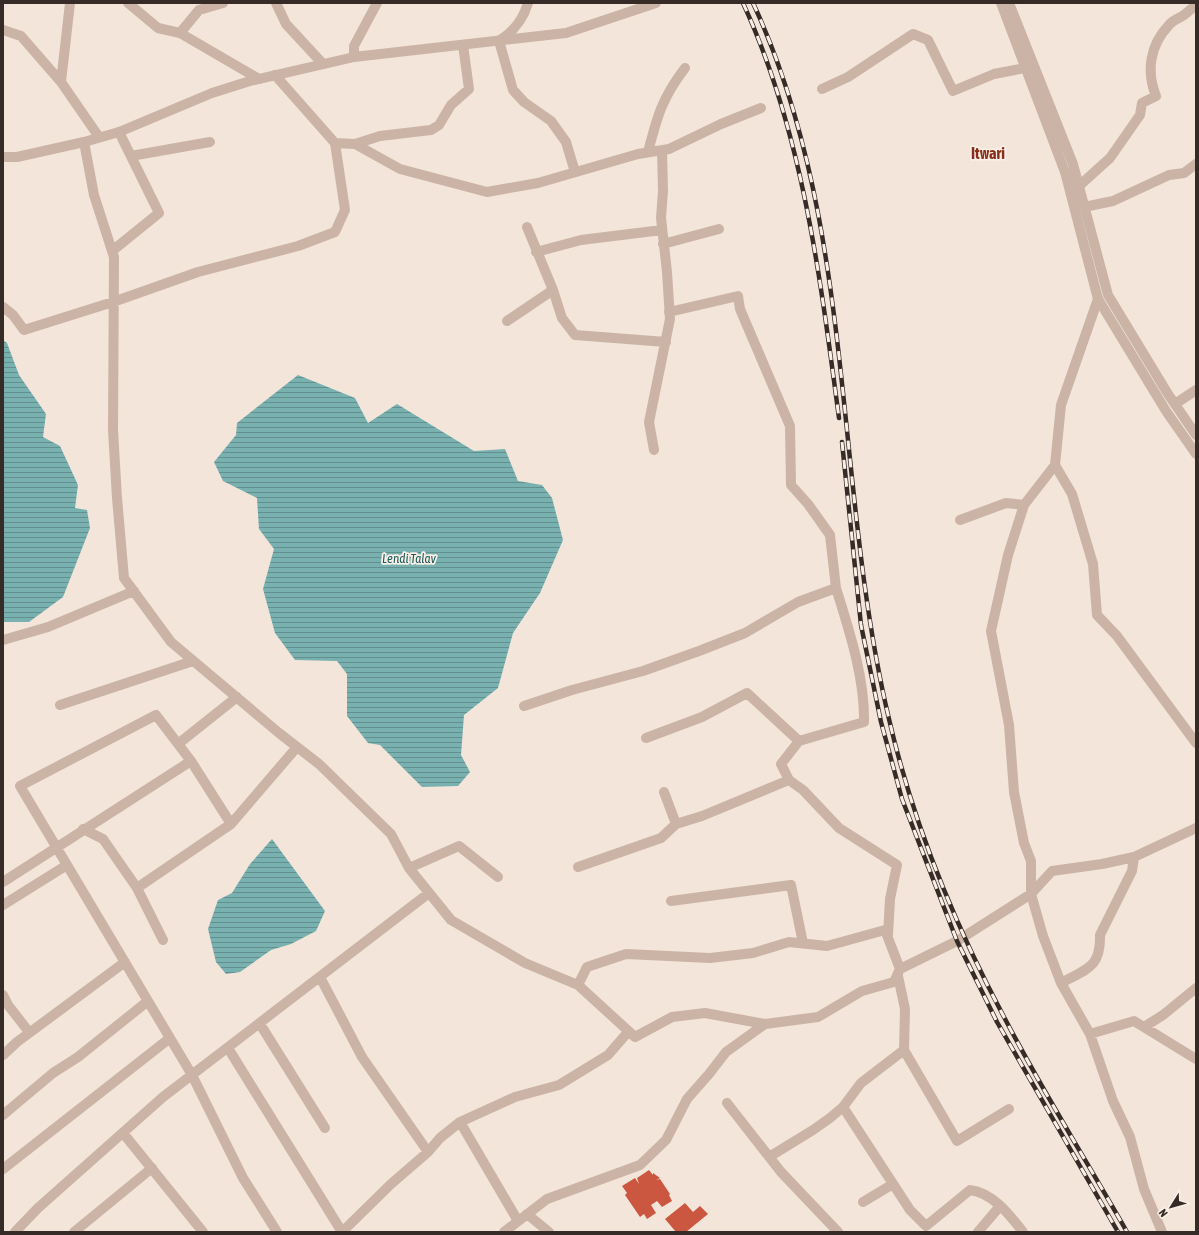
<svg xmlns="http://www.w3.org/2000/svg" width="1199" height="1235" font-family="'Asap Condensed',sans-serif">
	<defs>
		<pattern id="water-rules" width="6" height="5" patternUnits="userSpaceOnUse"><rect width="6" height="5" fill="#78b1af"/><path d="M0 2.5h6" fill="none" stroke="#63908e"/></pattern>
	</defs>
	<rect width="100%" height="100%" fill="#f3e5da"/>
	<path fill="url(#water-rules)" d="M3,340L7,343L19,375L46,414L43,437L60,446L78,485L75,508L87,510L90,528L63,597L29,622H3Z
		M298,375L355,398L368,423L397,404L474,451L505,449L518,481L542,485L552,498L563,540L540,593L513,633L498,688L464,715L461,755L470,772L458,786L422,787L380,745L368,743L347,716V674L337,661L295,660L275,633L263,589L274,549L259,529L257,498L223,481L214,462L236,435L237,423Z
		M272,839L325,911L316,931L291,944L271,950L240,972L226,974L216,962L208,929L218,900L232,893L250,864Z"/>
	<path fill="#cb5740" d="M649,1170L653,1175V1173L660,1178L656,1180L660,1179L670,1194L669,1195L672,1201L662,1207L657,1201L651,1205L656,1213L647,1219L644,1214L640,1217L625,1195L627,1193L622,1186L635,1178L639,1184L637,1178Z
		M685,1203L693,1212L700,1206L708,1214L686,1232H676L665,1219Z"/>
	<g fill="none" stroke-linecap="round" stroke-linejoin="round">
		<path stroke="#cbb4a6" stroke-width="10" d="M70,3L61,82L99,137
			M128,3L158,28L180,33L259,79
			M276,3L286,24L323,64
			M528,3C523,20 514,31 499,41L513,90L524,102L551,121L566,142L575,172
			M3,30L21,36L61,82
			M180,33L199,10L223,3
			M354,57V46L377,3
			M275,75L335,143L355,144L400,169L487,192L538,183L638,154L669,149L721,124L761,108
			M822,89L848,77L913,34L928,40L953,91L994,74L1025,68
			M84,142L94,195L114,257L113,430L117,498L124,578L171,642L279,733L319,764L391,834L409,868L451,920L525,963L578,985L635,1037L672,1017L705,1013L765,1024L818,1017L862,991L894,982L900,969L957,941L1031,894L1052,871L1102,864L1134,857L1196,828
			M355,144L380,136L431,130L439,125L451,105L469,89L463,45
			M648,152C657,117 662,98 685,68
			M131,156L210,142
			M1079,186L1110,158L1140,115L1142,103L1156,96C1146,71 1150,45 1169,25C1173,20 1180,18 1184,15C1188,12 1192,8 1196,5
			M1084,207L1113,201L1169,175L1184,173L1196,164
			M663,244L719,229
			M112,251L159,213L119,132
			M536,252L581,240L662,230
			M553,290L562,318L575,335L666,342
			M3,307L13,315L24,330L113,302L198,272L298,246L335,232L345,210L335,143
			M669,312L738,296L740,309L790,426L791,485L808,504L830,535L836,588
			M507,321L553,290L527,227
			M1175,404L1196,390
			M654,450L649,422L670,319L667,272L661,218L663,191L662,150
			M1055,465L1072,494L1093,564L1097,615L1117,636L1196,743
			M960,520L1006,503L1024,505
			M3,640L48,627L134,591
			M60,705L193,661
			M524,706L572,690L643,671L699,651L745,633L798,602L836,588C849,630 865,678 864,722L799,741L781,764L789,780
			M646,738L702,717L747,693L799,741
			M178,744L237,697
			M664,792L676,824
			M83,829L103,839L137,888L163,940
			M578,867L661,838L676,824L702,816L789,780L803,790L839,828L897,865L890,899L888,935
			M409,868L459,846L498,877
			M3,882L191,761
			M137,888L231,824
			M671,901L791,885L803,943
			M3,905L67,865
			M320,977L362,1057L428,1152
			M1061,983C1086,969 1101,968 1100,935L1132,871L1134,857
			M578,985L587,967L626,954L710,958L753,953L789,942L827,946L885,930L900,969
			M3,995L8,1005L29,1032
			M260,1024L325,1128
			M1144,1027L1163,1015L1196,988
			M1090,1034L1061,983L1043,936L1031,894V861L1024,843L1014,792L1009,725L991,631L1008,555L1024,505L1055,465L1061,405L1098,299
			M228,1048L342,1232
			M904,1050L957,1141L1009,1109
			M3,1055L17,1042L125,962
			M727,1103L781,1172L838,1232
			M843,1107L910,1210L926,1226L970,1190C993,1193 1009,1214 1023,1232
			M3,1115L53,1073L78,1057L148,1001
			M460,1122L518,1221
			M123,1133L203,1232
			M769,1157L813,1130L830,1118L843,1107L861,1083L904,1050L905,1009L898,976
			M3,1169L170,1038
			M863,1202L893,1184
			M527,1214L549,1232
			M15,1232L38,1208L163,1097L429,893
			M74,1232L152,1168
			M277,1232L243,1178L192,1075L20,786L156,715L191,761L231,824L297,747
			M342,1232L391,1184L428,1152L440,1138L460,1122L515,1097L559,1085L608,1055L628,1032
			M504,1232L547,1199L640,1165L666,1140L687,1099L709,1074L726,1052L765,1024
			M978,1232L1000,1206
			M1162,1232L1144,1189L1130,1137L1113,1101L1090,1034L1134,1021L1196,1059"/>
		<path stroke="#cbb4a6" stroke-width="10" d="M1001,3L1065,172L1098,299L1166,411L1196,454
			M1009,3L1073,164L1108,295L1168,394L1196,435
			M3,157H17L84,142L119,132L212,93L250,81L354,57L566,33L656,3"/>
		<defs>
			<path id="rail" d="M743,3C803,133 820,277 839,418
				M753,3C857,226 833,483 889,719C913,823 954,923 1004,1017C1042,1090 1086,1160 1127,1232
				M842,442L861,625L881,722L902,799L957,941L997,1022L1118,1232"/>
		</defs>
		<use href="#rail" stroke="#372b27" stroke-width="4.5"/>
		<use href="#rail" stroke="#faf0e7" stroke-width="3" stroke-dasharray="9" stroke-linecap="butt"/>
	</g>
	<g text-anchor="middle" stroke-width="3.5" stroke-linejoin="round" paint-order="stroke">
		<g font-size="13" font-style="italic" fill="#1b5a5a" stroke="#faf0e7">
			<text x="409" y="563">Lendi Talav</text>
		</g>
		<g font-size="16" font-weight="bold" fill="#8a2e1c" stroke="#faf0e7">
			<text x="988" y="159">Itwari</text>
		</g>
	</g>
	<rect width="1199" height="1235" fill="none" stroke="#372b27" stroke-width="8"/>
	<g transform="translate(1171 1207) rotate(233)" stroke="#faf0e7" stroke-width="3" paint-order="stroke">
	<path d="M0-3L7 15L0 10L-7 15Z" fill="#372b27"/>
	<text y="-6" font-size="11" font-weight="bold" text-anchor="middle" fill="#372b27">N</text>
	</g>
</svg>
